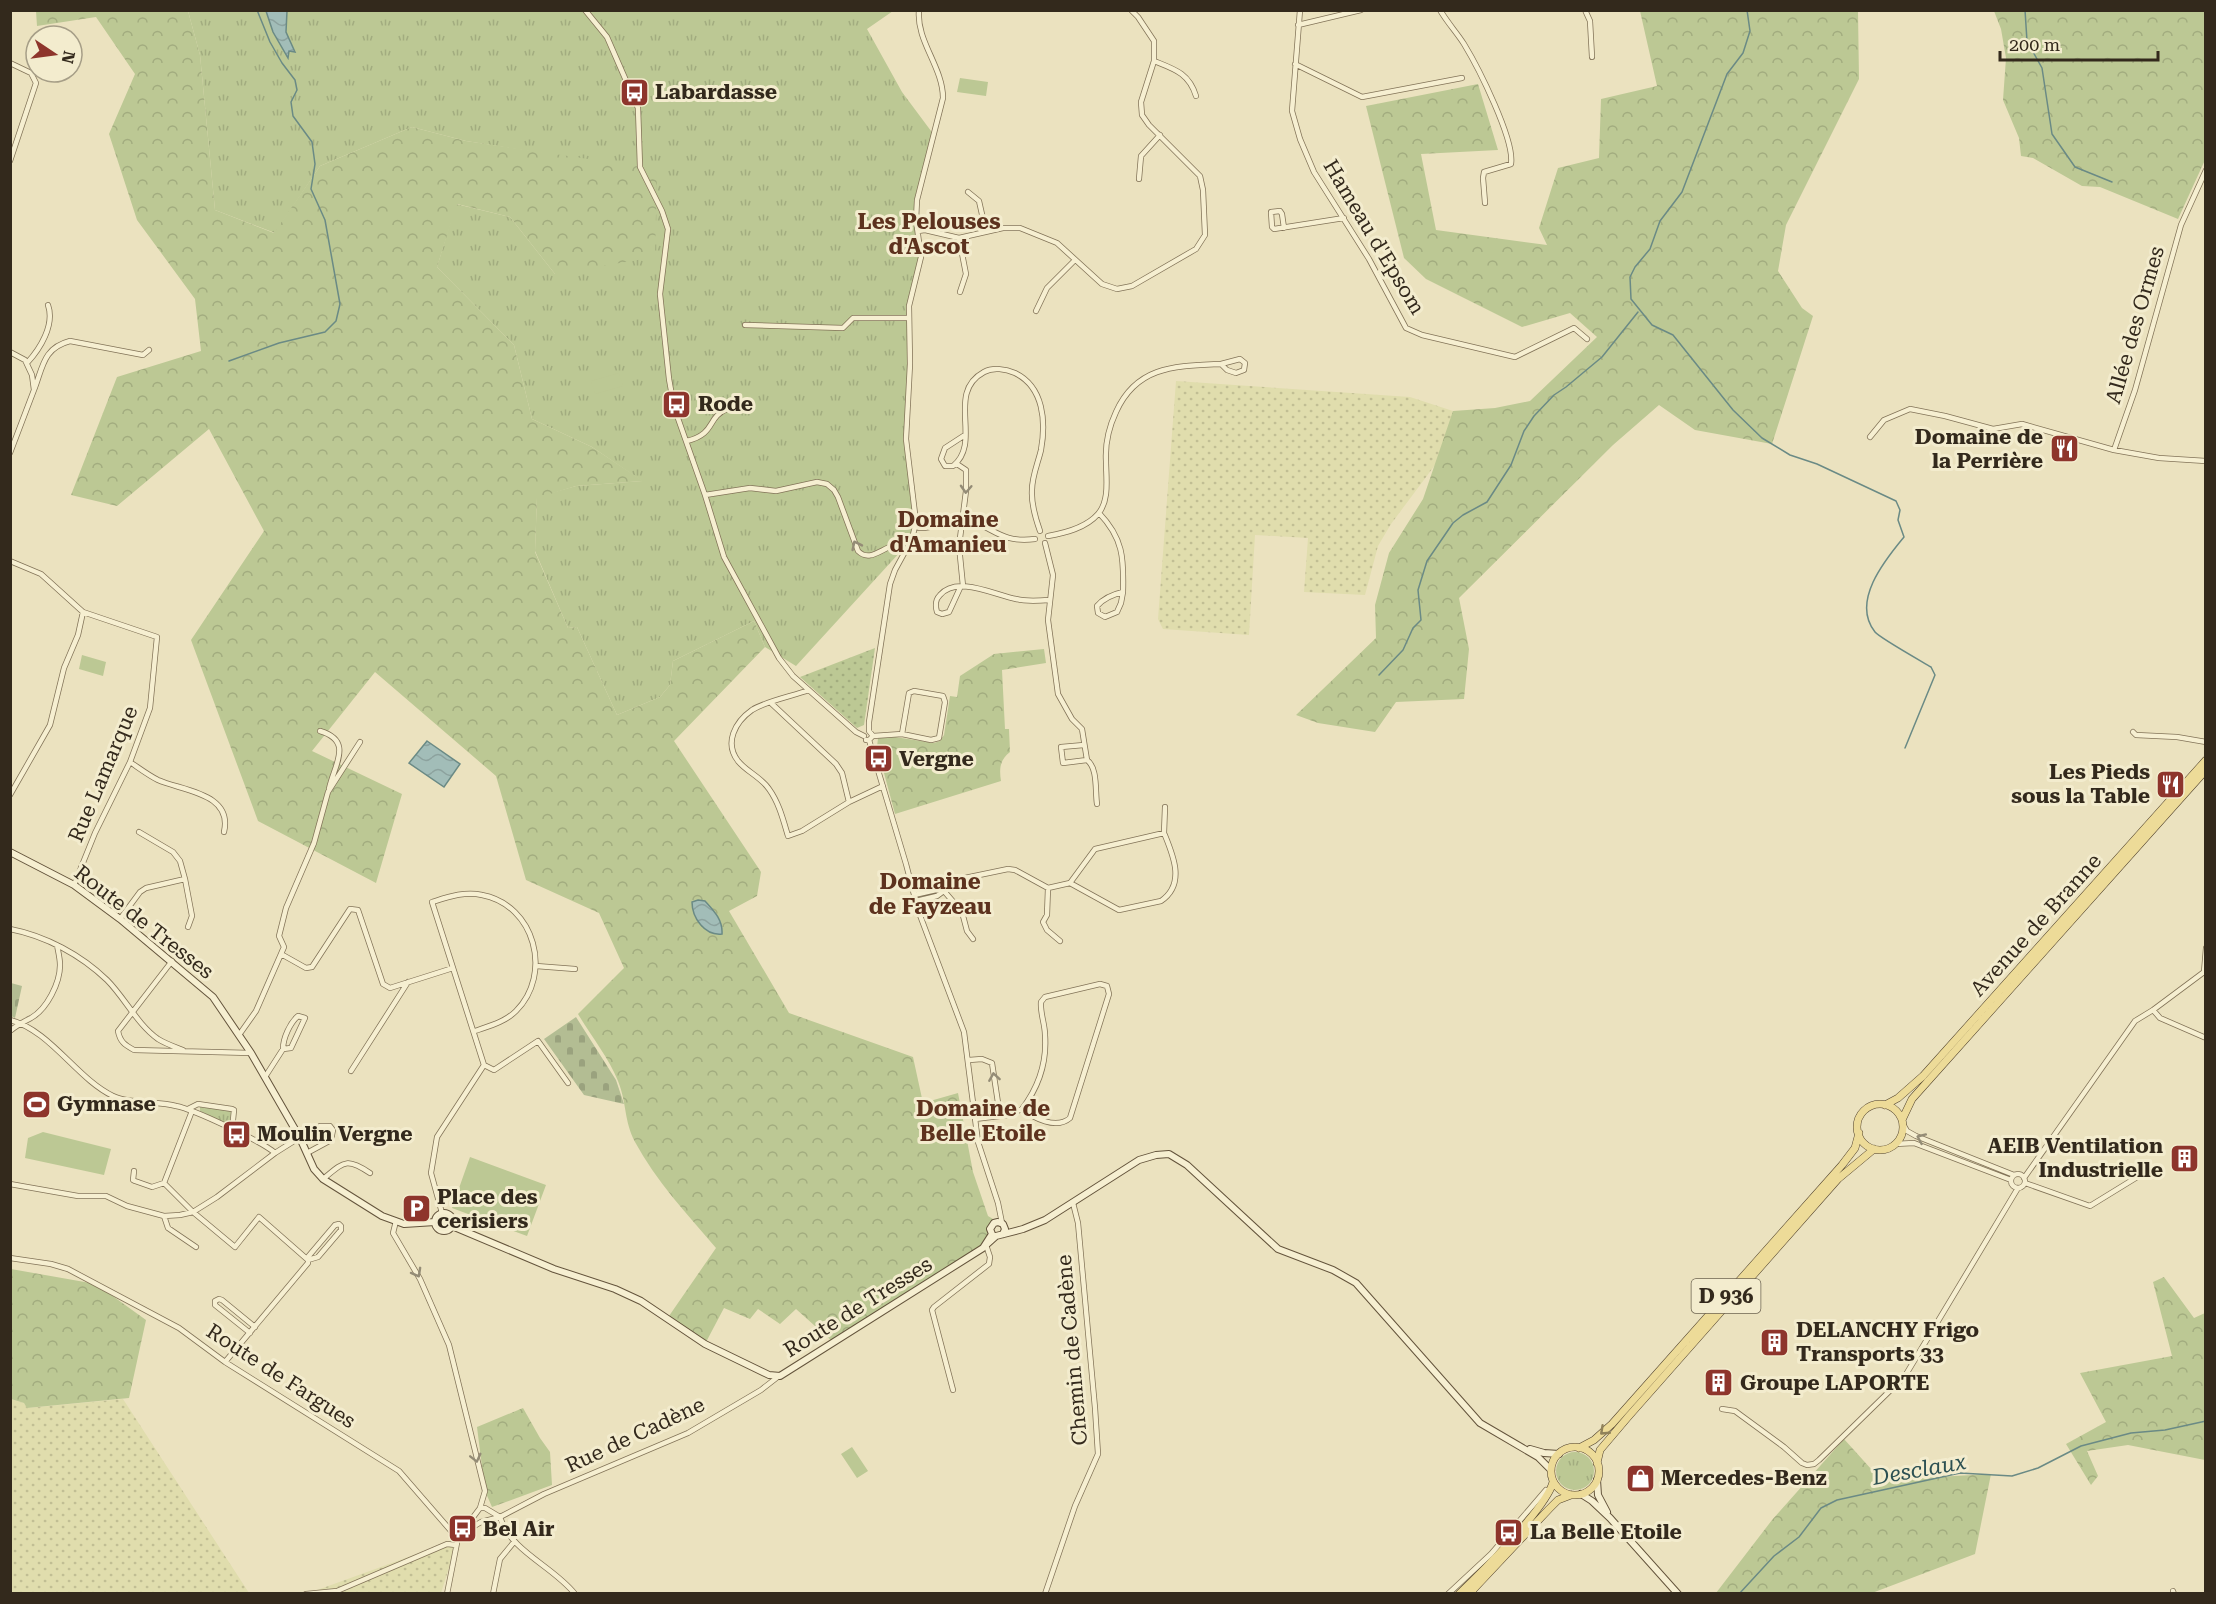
<svg xmlns="http://www.w3.org/2000/svg" width="2216" height="1604" font-family="'Roboto Serif',serif">
	<defs>
		<pattern id="farmland-dots" width="8" height="8" patternUnits="userSpaceOnUse" patternTransform="scale(1.5)"><rect width="8" height="8" fill="#e0ddad"/><path d="M2 2h.1M6 6h.1" fill="none" stroke="#c1be94" stroke-width="1.8" stroke-linecap="round"/></pattern>
		<pattern id="grass-tufts" width="24" height="20" patternUnits="userSpaceOnUse" patternTransform="scale(1.5)"><rect width="24" height="20" fill="#bcc894"/><path d="M3 7l-1-3M5 7V3M7 7l1-3M15 17l-1-3M17 17v-4M19 17l1-3" fill="none" stroke="#a2ac7f"/></pattern>
		<pattern id="forest-crowns" width="20" height="18" patternUnits="userSpaceOnUse" patternTransform="scale(1.5)"><rect width="20" height="18" fill="#bcc894"/><path d="M2 6a3 3 0 1 1 6 0M12 15a3 3 0 1 1 6 0" fill="none" stroke="#a2ac7f"/></pattern>
		<pattern id="cemetery-stones" width="16" height="16" patternUnits="userSpaceOnUse" patternTransform="scale(1.5)"><rect width="16" height="16" fill="#b3bd93"/><path d="M2 7V4a2 2 0 0 1 4 0v3zM10 15v-3a2 2 0 0 1 4 0v3z" fill="#9aa27e"/></pattern>
		<pattern id="garden-dots" width="8" height="8" patternUnits="userSpaceOnUse" patternTransform="scale(1.5)"><rect width="8" height="8" fill="#bcc894"/><path d="M2 2h.1M6 6h.1" fill="none" stroke="#a2ac7f" stroke-width="1.8" stroke-linecap="round"/></pattern>
		<pattern id="water-waves" width="16" height="10" patternUnits="userSpaceOnUse" patternTransform="scale(1.5)"><rect width="16" height="10" fill="#a2bdb8"/><path d="M0 5q4-4 8 0t8 0" fill="none" stroke="#8ca29e"/></pattern>
	</defs>
	<rect width="100%" height="100%" fill="#ebe2bf"/>
	<path fill="url(#farmland-dots)" d="M1176,381L1410,397L1453,411L1448,439L1441,457L1391,524L1378,546L1365,595L1304,592L1308,538L1255,535L1249,635L1163,629L1158,619Z
		M10,1399L24,1403L28,1408L123,1399L249,1593H11Z
		M458,1539L441,1593H309Z"/>
	<path fill="url(#grass-tufts)" d="M188,11H893L867,29L902,92L934,135L916,212L920,249L912,292L906,439L916,507L912,539L796,666L765,647L754,621L673,661L670,685L660,697L617,715L577,627L568,628L535,551L537,497L576,486L642,481L592,447L532,419L514,345L437,267L456,204L510,217L555,274L542,153L466,141L412,127L320,166L275,233L215,210L200,55Z
		M200,1107L231,1110L230,1124L228,1125L200,1111Z
		M1556 1471a19 19 0 1 1 38 0a19 19 0 1 1-38 0Z"/>
	<path fill="url(#forest-crowns)" d="M36,11H188L200,55L215,210L274,233L320,166L412,127L466,141L657,169L655,257L555,274L510,217L457,204L437,267L514,345L532,419L592,447L643,481L576,486L537,498L535,552L568,628L577,627L617,715L660,697L670,685L673,661L754,621L765,647L674,741L761,872L757,896L729,911L789,1013L913,1057L923,1103L958,1093L973,1172L988,1216L998,1222L994,1223L988,1243L834,1343L796,1309L780,1324L758,1309L750,1319L724,1308L705,1344L669,1316L716,1248C687,1214 656,1181 635,1142C624,1121 627,1104 618,1081C609,1058 591,1036 578,1014L624,968L599,913L526,880L496,776L375,672L312,751L402,794L376,883L258,821L191,640L264,531L209,429L117,506L71,495L117,377L201,351L195,299L137,220L109,134L135,74L96,17L37,26Z
		M1640,11H1858L1859,79L1786,225L1778,271L1802,308L1813,316L1772,444L1695,430L1659,405L1613,445L1459,598L1469,649L1464,699L1396,702L1375,732L1318,723L1296,715L1376,638L1375,605L1389,553L1423,499L1453,411L1495,408L1530,401L1597,337L1570,313L1522,327L1426,279L1404,258L1366,106L1478,84L1498,150L1421,154L1436,230L1547,245L1539,228L1558,168L1599,158L1601,99L1657,86Z
		M1994,11H2205V160L2178,219L2100,187L2082,186L2033,158L2021,156L2019,138L2003,100L2006,58L2001,29Z
		M1044,649L1046,663L1002,670L1005,729H1009L1010,752C1000,760 999,768 1001,781L895,814L877,747L878,738L895,737L934,743L940,741L944,735L950,696L957,697L960,676L994,654Z
		M11,1269L96,1284L146,1320L129,1398L27,1408L24,1403L11,1399Z
		M2164,1277L2194,1318L2205,1313V1460L2128,1445L2087,1451L2098,1476L2091,1485L2066,1444L2106,1422L2080,1373L2172,1356L2153,1282Z
		M523,1408L540,1438L550,1452L552,1485L492,1507L485,1491L477,1427Z
		M1844,1439L1881,1480L1991,1474L1975,1554L1872,1593H1716L1772,1520Z"/>
	<path fill="url(#cemetery-stones)" d="M11,983L22,986L15,1018L11,1016Z
		M576,1017L616,1080L624,1104L584,1095L544,1039Z"/>
	<path fill="url(#garden-dots)" d="M875,648L864,725L857,728L800,677Z"/>
	<path fill="#bcc894" d="M960,78L988,82L986,96L957,92Z
		M619,373L623,386L595,394L591,381Z
		M82,655L106,662L103,676L79,669Z
		M43,1132L111,1149L104,1175L25,1158L28,1138Z
		M470,1157L546,1185L527,1236L452,1208Z
		M852,1447L868,1471L857,1478L841,1454Z"/>
	<path fill="url(#water-waves)" stroke="#6a8a85" stroke-width="1.5" d="M266,11H287L286,32L295,52L289,51L288,58L273,32Z
		M427,741L460,764L444,787L409,763Z
		M698,900L705,901C714,911 723,920 722,934C705,936 692,918 692,902Z"/>
	<g fill="none" stroke-linecap="round" stroke-linejoin="round">
		<path stroke="#6a8a85" stroke-width="1.5" d="M1747,10L1750,31L1743,53L1727,74L1682,192L1660,221L1650,249L1635,267L1630,277L1631,299L1652,325L1673,335L1733,410L1762,438L1790,455L1817,464L1896,501L1900,510L1898,520L1904,537C1884,561 1851,602 1875,632C1880,638 1921,661 1931,667L1935,675L1905,748
			M2025,10L2027,41L2042,68L2052,134L2075,167L2112,182
			M229,361L279,343L325,332L336,321L340,304L325,220L311,189L315,164L312,142L293,116L291,102L297,90L295,80L282,63L270,42L257,10
			M1379,675L1403,650L1413,628L1421,620L1418,590L1427,561L1453,523L1463,515L1487,502L1511,465L1524,431L1534,416L1554,395L1566,387L1602,357L1638,312
			M1739,1594L1774,1556L1799,1537L1821,1508L1837,1500L1960,1473L2012,1476L2038,1468L2081,1446L2131,1433L2165,1430L2206,1421"/>
		<defs>
			<path id="street" d="M585,10L607,37L638,108L640,167L662,211L668,229L660,294L669,379L674,407L705,495L724,557L779,658L793,676L856,732L864,736
				M1300,10L1292,111L1300,139L1314,172L1369,259L1406,328L1422,335L1515,357L1574,328L1587,339
				M1440,10C1447,22 1457,33 1464,44C1478,67 1515,140 1511,164L1484,172L1483,178L1485,203
				M1585,10L1590,21L1592,57
				M1298,25L1361,10
				M1154,61C1174,69 1189,73 1196,96
				M10,63L31,73L36,83L10,161
				M1295,64L1362,97L1462,78
				M1139,179L1141,156L1160,135
				M968,192L979,201L986,232
				M1284,228L1282,214L1280,211L1271,212L1272,227L1274,229L1344,218
				M918,231L925,230L959,238L1003,228H1020L1057,243L1102,284L1117,289L1132,286L1196,249L1205,235L1203,190L1200,176L1149,125L1142,115L1141,102L1154,61V41L1138,17L1131,10
				M959,238L966,274L960,292
				M1036,311L1047,288L1075,260
				M745,325L843,328L853,318H909
				M10,352L25,360L32,375L34,390L10,453
				M27,363C40,349 55,325 48,305
				M34,390C43,367 43,348 70,341L143,355L149,350
				M965,435L945,448L941,459L945,466H953C983,442 945,393 984,372C993,367 1006,369 1015,373C1044,387 1046,422 1041,450C1038,463 1032,476 1032,490C1031,504 1035,517 1040,531
				M1870,437L1884,420L1910,409L1945,416L1993,429L2022,424L2114,450L2159,458L2206,461
				M687,441C717,433 706,418 727,409
				M2114,450L2135,390L2181,225L2206,170
				M957,464L966,470V491L959,546L963,586
				M705,495L750,488L776,491L817,482L827,484L834,490L838,497L858,551C869,562 880,550 892,546L905,551
				M1099,513C1123,538 1124,558 1123,592C1114,594 1103,599 1097,606L1098,613L1105,617L1117,612L1121,603L1123,592
				M916,527C932,531 945,519 962,520C992,523 997,544 1035,539
				M1048,536C1065,533 1086,528 1098,514C1110,500 1106,478 1106,461C1105,444 1109,427 1116,412C1137,365 1177,366 1221,364L1227,370L1236,373L1244,370L1245,363L1240,359L1221,364
				M1045,543L1053,575L1048,620L1058,694L1072,719L1082,729L1087,760C1098,768 1095,791 1097,804
				M10,561L41,574L83,612L157,637L150,708L130,762L95,833L74,885
				M960,588L949,612L942,614L937,612C935,605 935,600 940,595C957,575 995,595 1016,599C1027,602 1038,601 1049,600
				M809,690C793,696 766,701 752,710C735,722 724,743 738,761C747,772 761,777 769,789C779,803 783,819 788,836L802,831L849,802L883,786
				M771,703L836,764L842,773L849,802
				M320,731C354,741 334,765 329,789
				M2133,732L2136,735L2177,737L2206,742
				M873,736L902,734L931,740L939,738L945,702L943,696L914,691L909,693L902,734
				M866,740H869L906,864L918,910L964,1032L978,1142L998,1203L1002,1223
				M869,740L873,736L869,731V722L890,584L895,570L912,539L916,522L906,439L910,364L909,306L921,257L916,220L917,200L943,98C943,67 916,41 919,10
				M1084,745L1061,747L1063,763L1087,760
				M130,762C139,768 148,775 158,780C183,791 233,793 224,832
				M10,795L50,725L64,668L78,635L83,612
				M1164,833L1165,807
				M185,879L192,916L188,927
				M1048,888L1047,915L1043,922L1047,930L1060,941
				M944,891L962,912L967,931L973,939
				M914,895L936,890L944,891
				M916,901L937,896L960,879L1008,869L1015,870L1048,888L1070,883L1119,910L1161,901C1186,884 1173,855 1164,833L1095,849L1070,883
				M120,919L140,892L146,888L185,879L180,861L173,852L139,832
				M10,929C46,936 81,955 107,980C125,998 137,1024 158,1039C166,1044 175,1047 183,1050
				M281,954L306,968L312,967L350,909L358,910L383,984L390,988L453,968
				M172,961L118,1031C120,1042 125,1045 134,1050L251,1053
				M536,966L575,969
				M2204,972L2206,948
				M2153,1010L2160,1018L2206,1038
				M10,1020C50,1030 77,1079 113,1096C128,1104 159,1101 176,1106C193,1109 263,1142 275,1153L294,1141L314,1133L320,1126H330L333,1130L331,1140L307,1153
				M10,1031C17,1025 23,1022 31,1018C47,1009 60,983 60,965C60,958 58,951 57,945
				M475,1031C489,1026 505,1022 516,1011C553,974 535,905 482,895C465,891 448,897 432,902L484,1065
				M239,1035L256,1011L281,954L284,947L279,936L286,908L314,843L328,792L360,742
				M969,1060L982,1059L992,1063L1000,1116
				M351,1071L408,982
				M265,1077L283,1049L291,1048L305,1018L298,1016C290,1023 283,1038 283,1049
				M188,1109L198,1104L232,1109L234,1110L232,1130
				M192,1111L164,1183L193,1212L235,1247L259,1217L308,1260
				M975,1119L1008,1115L1022,1109C1034,1118 1056,1130 1070,1118L1109,994L1107,986L1100,984L1045,997L1041,1002C1040,1013 1045,1024 1045,1035C1047,1062 1038,1088 1022,1109
				M1903,1124L1907,1131L1916,1136L2014,1175
				M1895,1144L1914,1143L2011,1180
				M134,1171L133,1180L135,1181L152,1187L164,1183
				M2011 1181a7 7 0 1 1 14 0a7 7 0 1 1-14 0Z
				M2024,1178L2135,1021L2153,1010L2204,972
				M323,1179C344,1162 346,1157 370,1173
				M2025,1183L2090,1206L2147,1171
				M10,1184L78,1196H106L127,1206L164,1216L180,1215L193,1212L217,1197L275,1153
				M442,1213L431,1173L437,1137L484,1065L494,1070L538,1041L568,1083
				M164,1216L168,1228L196,1247
				M396,1221L393,1233L420,1279L449,1345L485,1491L480,1508
				M10,1258L51,1264L68,1269L179,1328L225,1362L399,1471L458,1539
				M250,1333L215,1305V1301L219,1299L222,1300L255,1327
				M225,1362L308,1263V1260L318,1257L341,1230V1226L339,1224L335,1225L307,1258
				M953,1390L932,1310L934,1307L989,1264L990,1257L986,1245
				M1722,1409L1735,1411L1784,1447L1802,1463L1807,1465L1814,1464L1819,1460L1905,1376L2018,1188
				M500,1517C511,1552 553,1566 575,1594
				M462,1532L480,1508H485L500,1517
				M461,1534L481,1522L500,1517L544,1494L688,1433L761,1390L779,1376
				M2173,1591L2174,1594
				M306,1594L337,1591L447,1544L456,1545
				M447,1594L457,1543
				M493,1594L500,1559L514,1542
				M1045,1594L1075,1506L1098,1454L1095,1408L1078,1223L1073,1203
				M1448,1594L1491,1554L1546,1490"/>
			<path id="secondary" d="M10,852L74,885L120,919L213,997L251,1053L300,1138L314,1169L323,1179L382,1216L404,1224L435,1222
				M435 1222a9 9 0 1 1 18 0a9 9 0 1 1-18 0Z
				M452,1226L554,1269L615,1289L641,1301L705,1344L769,1375L780,1376L983,1248L992,1234L990,1229L994,1223L998,1222L1003,1224L1005,1229L1003,1234
				M986,1245L996,1236L1023,1229L1045,1220L1139,1160L1156,1155L1169,1154L1187,1165L1278,1249L1333,1270L1356,1283L1480,1423L1538,1457L1551,1470
				M1530,1449L1544,1453L1559,1454
				M1597,1480L1598,1495L1607,1512
				M1581,1494L1592,1501L1610,1518L1678,1594"/>
			<path id="primary" d="M1857 1127a23 23 0 1 1 46 0a23 23 0 1 1-46 0Z
				M1885,1105L1898,1098L1923,1076L2206,760
				M1902,1120L1912,1099L2206,770
				M1551 1471a24 24 0 1 1 48 0a24 24 0 1 1-48 0Z
				M1579,1448L1594,1440L1612,1424L1842,1165L1855,1148L1859,1133
				M1597,1463L1600,1450L1628,1417L1838,1179L1874,1149
				M1459,1594C1481,1573 1547,1507 1553,1482
				M1469,1594L1549,1509L1558,1500L1571,1495"/>
		</defs>
		<use href="#street" stroke="#827358" stroke-width="6"/>
		<use href="#secondary" stroke="#64543c" stroke-width="8"/>
		<use href="#primary" stroke="#50412d" stroke-width="8"/>
		<use href="#street" stroke="#f6efd1" stroke-width="4.5"/>
		<use href="#secondary" stroke="#f6efd1" stroke-width="6"/>
		<use href="#primary" stroke="#eddb98" stroke-width="7"/>
	</g>
	<defs><path id="oneway-chevron" d="M-2-3.5L2.5 0L-2 3.5" fill="none" stroke-width="1.6" stroke-linecap="round" stroke-linejoin="round" transform="scale(1.5)"/></defs>
	<g stroke="#948c76">
		<use href="#oneway-chevron" transform="translate(966 489) rotate(93)"/>
		<use href="#oneway-chevron" transform="translate(856 545) rotate(-116)"/>
		<use href="#oneway-chevron" transform="translate(994 1077) rotate(-99)"/>
		<use href="#oneway-chevron" transform="translate(1921 1138) rotate(-156)"/>
		<use href="#oneway-chevron" transform="translate(417 1273) rotate(61)"/>
		<use href="#oneway-chevron" transform="translate(476 1458) rotate(76)"/>
	</g>
	<use stroke="#90825a" href="#oneway-chevron" transform="translate(1604 1431) rotate(137)"/>
	<defs>
		<symbol id="bus-square" viewBox="-11 -11 22 22"><rect x="-9" y="-9" width="18" height="18" rx="4" fill="#8e352c" stroke="#f3ecce"/><path d="M-5-6H5V4H4V6H2V4H-2V6H-4V4H-5ZM-3.5-4V0h7V-4ZM-3.5 1.2v1.5H-2V1.2ZM2 1.2v1.5H3.5V1.2Z" fill="#fff"/></symbol>
		<symbol id="restaurant-square" viewBox="-11 -11 22 22"><rect x="-9" y="-9" width="18" height="18" rx="4" fill="#8e352c" stroke="#f3ecce"/><path d="M-5-6h1v4h1v-4h1v4h1v-4h1v5L-1.5 .5V6h-2V.5L-5-1ZM5-6V6H3V1.5H1.5Q1.5-4 5-6Z" fill="#fff"/></symbol>
		<symbol id="stadium-square" viewBox="-11 -11 22 22"><rect x="-9" y="-9" width="18" height="18" rx="4" fill="#8e352c" stroke="#f3ecce"/><path d="M0-5a6.5 5 0 1 0 0 10a6.5 5 0 1 0 0-10ZM-3.5-1.8h7v3.6h-7Z" fill="#fff"/></symbol>
		<symbol id="building-square" viewBox="-11 -11 22 22"><rect x="-9" y="-9" width="18" height="18" rx="4" fill="#8e352c" stroke="#f3ecce"/><path d="M-4-6H4V6H1V3H-1V6H-4ZM-2.5-4.3h1.7v1.8h-1.7ZM.8-4.3h1.7v1.8H.8ZM-2.5-1h1.7V.8h-1.7ZM.8-1h1.7V.8H.8Z" fill="#fff"/></symbol>
		<symbol id="parking-square" viewBox="-11 -11 22 22"><rect x="-9" y="-9" width="18" height="18" rx="4" fill="#8e352c" stroke="#f3ecce"/><path d="M-3.5-5.5H1a3.5 3.5 0 0 1 0 7H-1V5.5H-3.5ZM-1-3.4V-.6H.8a1.4 1.4 0 0 0 0-2.8Z" fill="#fff"/></symbol>
		<symbol id="shop-square" viewBox="-11 -11 22 22"><rect x="-9" y="-9" width="18" height="18" rx="4" fill="#8e352c" stroke="#f3ecce"/><path d="M-5-2.5h2.3a2.7 3.5 0 0 1 5.4 0H5L5.5 6h-11ZM-1.5-2.5h3a1.5 2.3 0 0 0-3 0Z" fill="#fff"/></symbol>
	</defs>
	<g fill-rule="evenodd">
		<use href="#bus-square" x="618" y="76" width="33" height="33"/>
		<use href="#bus-square" x="660" y="388" width="33" height="33"/>
		<use href="#restaurant-square" x="2048" y="432" width="33" height="33"/>
		<use href="#bus-square" x="862" y="742" width="33" height="33"/>
		<use href="#restaurant-square" x="2154" y="768" width="33" height="33"/>
		<use href="#stadium-square" x="20" y="1088" width="33" height="33"/>
		<use href="#bus-square" x="220" y="1118" width="33" height="33"/>
		<use href="#building-square" x="2168" y="1142" width="33" height="33"/>
		<use href="#parking-square" x="400" y="1192" width="33" height="33"/>
		<use href="#building-square" x="1758" y="1326" width="33" height="33"/>
		<use href="#building-square" x="1702" y="1366" width="33" height="33"/>
		<use href="#shop-square" x="1624" y="1462" width="33" height="33"/>
		<use href="#bus-square" x="446" y="1512" width="33" height="33"/>
		<use href="#bus-square" x="1492" y="1516" width="33" height="33"/>
	</g>
	<g text-anchor="middle" stroke-width="6" stroke-linejoin="round" paint-order="stroke">
		<rect fill="#f3ecce" stroke="#6d6451" stroke-width="1.5" x="1691.5" y="1279" width="69" height="34" rx="4.5"/>
		<g font-size="20" font-weight="bold" fill="#33291c">
			<text x="1726" y="1303">D 936</text>
		</g>
		<g font-size="21" font-weight="bold" fill="#33291c" stroke="#f3ecce" text-anchor="start">
			<text x="655" y="99">Labardasse</text>
			<text x="698" y="411">Rode</text>
			<text x="2043" y="444" text-anchor="end">Domaine de<tspan x="2043" dy="24">la Perrière</tspan></text>
			<text x="899" y="766">Vergne</text>
			<text x="2150" y="779" text-anchor="end">Les Pieds<tspan x="2150" dy="24">sous la Table</tspan></text>
			<text x="57" y="1111">Gymnase</text>
			<text x="257" y="1141">Moulin Vergne</text>
			<text x="2163" y="1153" text-anchor="end">AEIB Ventilation<tspan x="2163" dy="24">Industrielle</tspan></text>
			<text x="437" y="1204">Place des<tspan x="437" dy="24">cerisiers</tspan></text>
			<text x="1796" y="1337">DELANCHY Frigo<tspan x="1796" dy="24">Transports 33</tspan></text>
			<text x="1740" y="1390">Groupe LAPORTE</text>
			<text x="1661" y="1485">Mercedes-Benz</text>
			<text x="483" y="1536">Bel Air</text>
			<text x="1530" y="1539">La Belle Etoile</text>
		</g>
		<g font-size="21" fill="#33291c" stroke="#f3ecce">
			<text transform="translate(1374 237) rotate(59)" y="7">Hameau d'Epsom</text>
			<text transform="translate(2135 325) rotate(-74)" y="7">Allée des Ormes</text>
			<text transform="translate(103 774) rotate(-67)" y="7">Rue Lamarque</text>
			<text transform="translate(144 922) rotate(38)" y="7">Route de Tresses</text>
			<text transform="translate(2036 925) rotate(-48)" y="7">Avenue de Branne</text>
			<text transform="translate(858 1307) rotate(-32)" y="7">Route de Tresses</text>
			<text transform="translate(1072 1350) rotate(-95)" y="7">Chemin de Cadène</text>
			<text transform="translate(281 1376) rotate(33)" y="7">Route de Fargues</text>
			<text transform="translate(635 1435) rotate(-25)" y="7">Rue de Cadène</text>
		</g>
		<g font-size="22" font-weight="bold" fill="#5d321e" stroke="#f3ecce">
			<text x="929" y="229">Les Pelouses<tspan x="929" dy="25">d'Ascot</tspan></text>
			<text x="948" y="527">Domaine<tspan x="948" dy="25">d'Amanieu</tspan></text>
			<text x="930" y="889">Domaine<tspan x="930" dy="25">de Fayzeau</tspan></text>
			<text x="983" y="1116">Domaine de<tspan x="983" dy="25">Belle Etoile</tspan></text>
		</g>
		<g font-size="22" font-style="italic" fill="#2c5052" stroke="#f3ecce">
			<text transform="translate(1919 1469) rotate(-10)" y="8">Desclaux</text>
		</g>
	</g>
	<rect width="2216" height="1604" fill="none" stroke="#33291c" stroke-width="24"/>
	<g transform="translate(54 54) rotate(103)"><circle r="28" fill="#f3ecce" stroke="#a69e87" stroke-width="1.5"/>
	<path d="M0-4.5L10 22L0 15L-10 22Z" fill="#8e352c"/>
	<text y="-9" font-size="16" font-weight="bold" text-anchor="middle" fill="#33291c">N</text>
	</g>
	<path d="M2000 51v9h158v-9" fill="none" stroke="#33291c" stroke-width="3"/>
	<text x="2009" y="51" font-size="18" fill="#33291c" stroke="#f3ecce" stroke-width="4.5" paint-order="stroke">200 m</text>
</svg>
